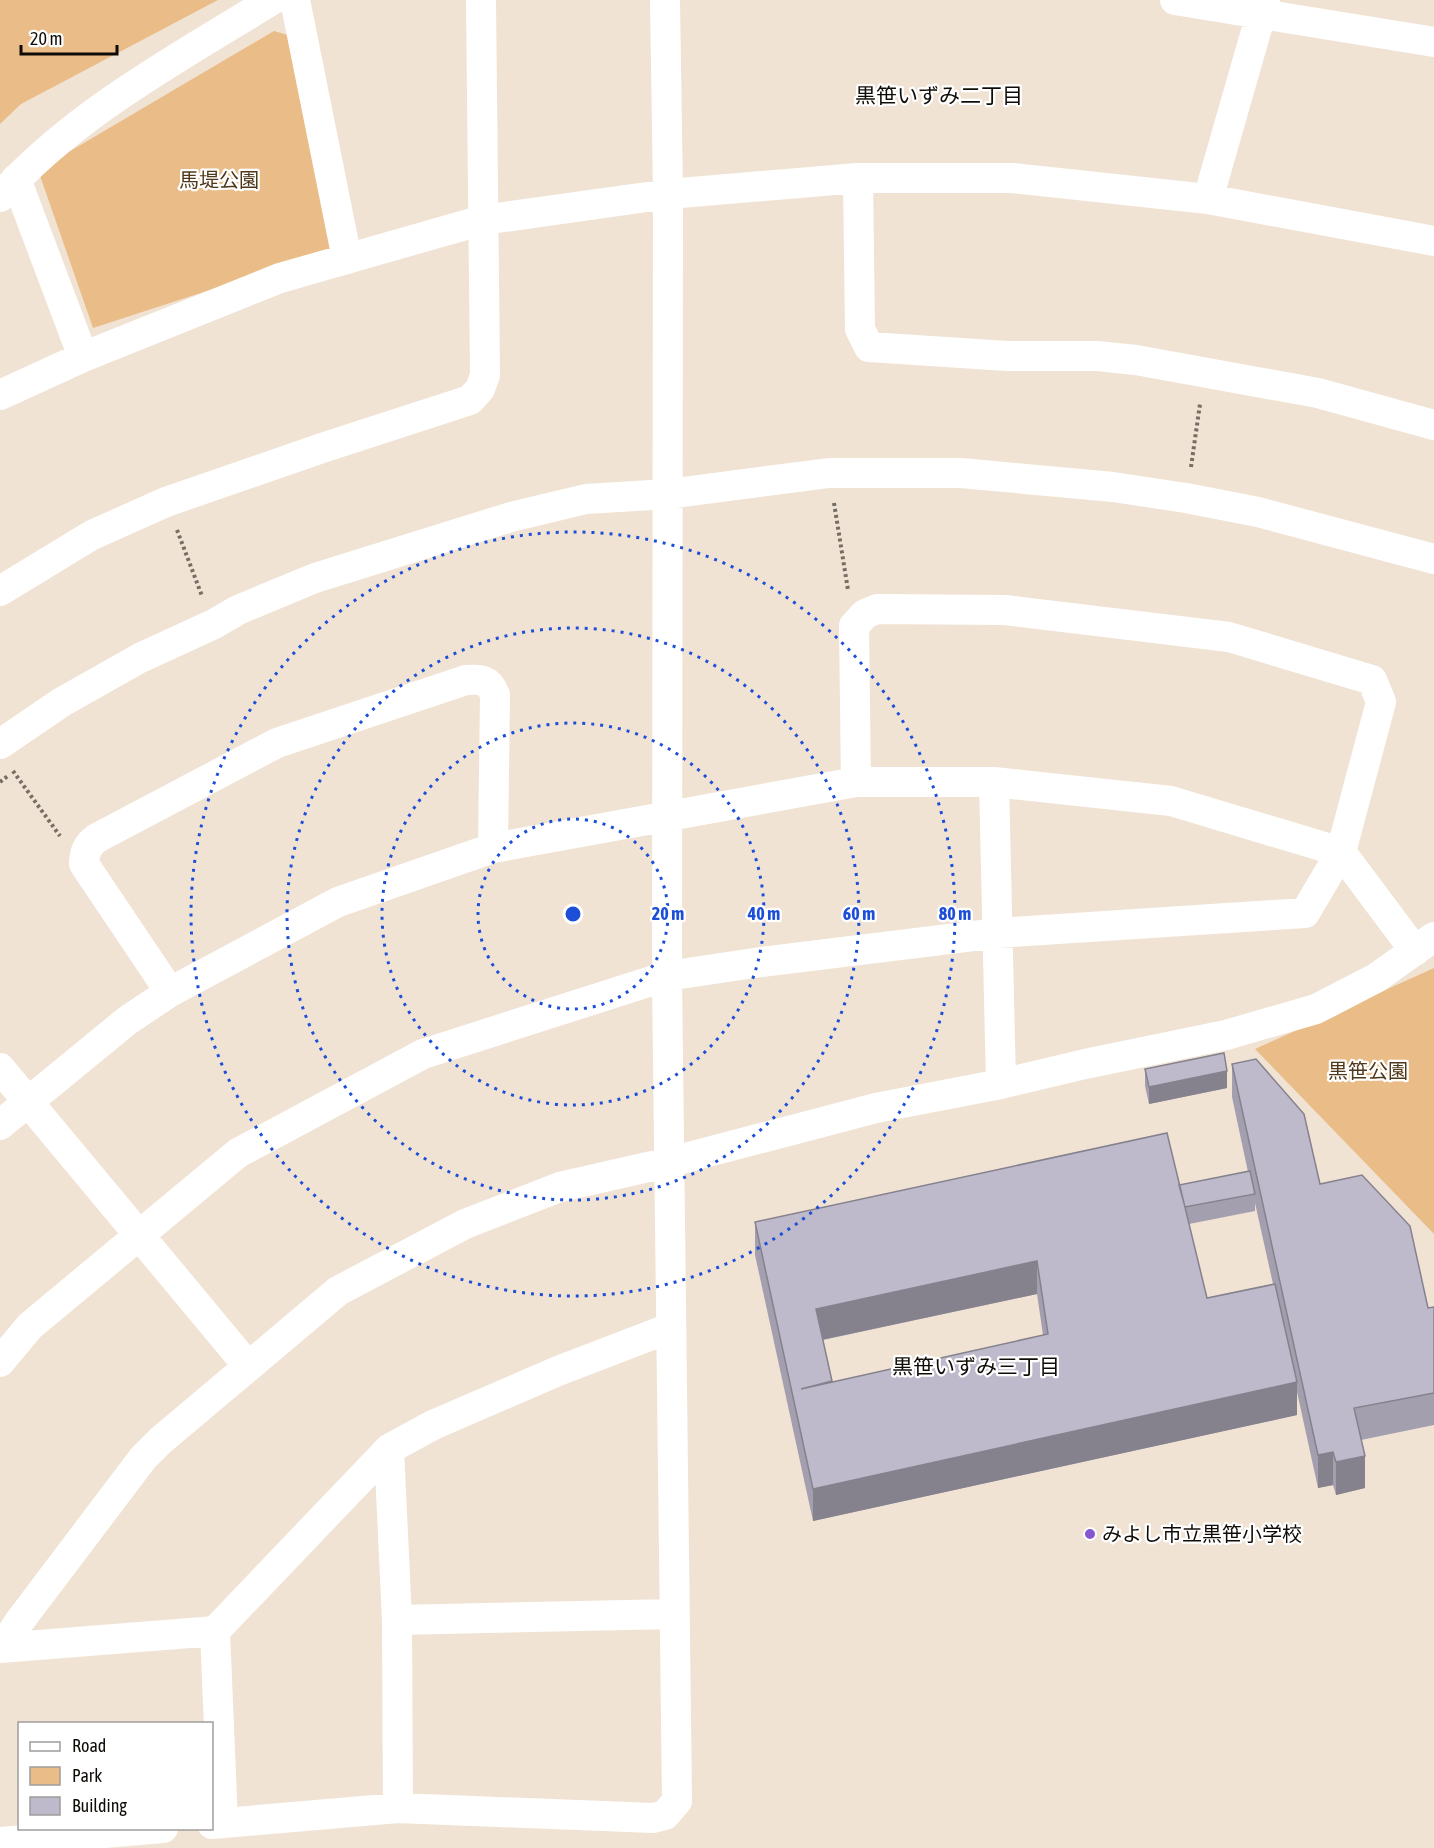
<svg xmlns="http://www.w3.org/2000/svg" width="1434" height="1848" font-family="'Asap Condensed','Noto Sans JP',sans-serif">
	<rect width="100%" height="100%" fill="#f1e3d4"/>
	<path fill="#eabd88" d="M0,0H218L21,104L0,124Z
		M274,31L291,36L339,248L93,328L38,170Z
		M1434,968V1234L1255,1049Z"/>
	<g fill="none" stroke-linecap="round" stroke-linejoin="round">
		<path stroke="#766e64" stroke-width="4" stroke-dasharray="3 3" stroke-linecap="butt" d="M1191,467L1200,404
			M834,503L848,590
			M177,530L202,596
			M13,771L60,836
			M0,782L9,775"/>
		<path stroke="#fff" stroke-width="30" d="M295,0L347,259
			M1175,0L1434,42
			M858,178L860,329L869,347L1007,356H1097L1136,360L1318,393L1434,425
			M16,179L83,357
			M0,197C75,113 177,59 272,0
			M1208,199L1265,0
			M0,395L83,357L280,278L483,220L668,194L858,178H1012L1208,199L1434,241
			M0,591L92,535L166,502L322,448L470,400L480,389L485,375L481,0
			M0,744L62,702L140,658L214,624L238,610L315,578L511,517L586,499L668,494L829,473H961L1113,487L1186,498L1258,512L1434,559
			M994,782L1001,1084
			M170,992L84,864C84,853 88,844 97,838L277,743L466,680C481,679 489,679 495,695L493,848
			M0,1068L248,1366
			M0,1125L128,1020L170,992L338,902L493,848L856,782H994L1171,801L1341,852L1415,951
			M0,1362L30,1326L238,1153L423,1054L667,976L761,962L998,933L1305,913L1341,852L1381,702L1372,680L1229,637L1005,610L877,609L865,614L854,626L856,782
			M389,1449L397,1620L398,1808
			M397,1620L674,1614
			M0,1648L215,1631
			M2,1648L19,1622L143,1458L160,1441L338,1291L465,1224L560,1187L670,1162L876,1108L1001,1084L1085,1064L1226,1035L1316,1009L1376,978L1434,937
			M223,1823L215,1631L389,1449L433,1425L558,1371L670,1328
			M212,1824L398,1808L653,1818L665,1815L677,1801L667,976L668,194L665,0
			M0,1842L163,1828"/>
	</g>
	<path fill="#a39faf" fill-rule="evenodd" d="M1232,1064L1320,1184L1428,1308L1434,1307V1425L1361,1440L1365,1488L1336,1495L1333,1485L1318,1488L1297,1392V1415L813,1521L755,1255V1222L1179,1185L1248,1172L1232,1097ZM1255,1203L1273,1284L1207,1298L1189,1224L1255,1211ZM1037,1294L1043,1335L832,1383L823,1340Z
		M1145,1069L1227,1088L1149,1104L1145,1086Z"/>
	<path fill="#85828e" d="M1227,1071V1088L1149,1104V1087Z
		M1037,1261V1294L816,1341V1309Z
		M1297,1382V1415L813,1521V1489Z
		M1333,1452V1485L1318,1488V1455Z
		M1365,1456V1488L1336,1495V1462Z"/>
	<path fill="#beb9cb" stroke="#85828e" stroke-width="1.5" fill-rule="evenodd" d="M1224,1053L1227,1071L1149,1087L1145,1069Z
		M1256,1059L1304,1114L1320,1184L1362,1175L1410,1226L1428,1308L1434,1307V1393L1354,1408L1365,1456L1336,1462L1333,1452L1318,1455L1232,1064Z
		M1167,1133L1207,1298L1275,1284L1297,1382L813,1489L755,1222ZM1037,1261L1048,1334L801,1389L832,1381L816,1309Z
		M1250,1171L1255,1194L1185,1207L1179,1185Z"/>
	<g fill="none" stroke="#1d4ed8" stroke-width="3" stroke-dasharray="3 6">
		<circle cx="573" cy="914" r="95"/>
		<circle cx="573" cy="914" r="191"/>
		<circle cx="573" cy="914" r="286"/>
		<circle cx="573" cy="914" r="382"/>
	</g>
	<circle fill="#8558d1" stroke="#fff" stroke-width="2" cx="1090" cy="1534" r="6"/>
	<g text-anchor="middle" stroke-width="4.5" stroke-linejoin="round" paint-order="stroke">
		<g font-size="20" fill="#50381a" stroke="#fff">
			<text x="219" y="187">馬堤公園</text>
			<text x="1368" y="1078">黒笹公園</text>
		</g>
		<g font-size="20" fill="#0f0b06" stroke="#fff" text-anchor="start">
			<text x="1102" y="1541">みよし市立黒笹小学校</text>
		</g>
		<g font-size="21" fill="#0f0b06" stroke="#fff">
			<text x="939" y="103">黒笹いずみ二丁目</text>
			<text x="976" y="1374">黒笹いずみ三丁目</text>
		</g>
	</g>
	<circle cx="573" cy="914" r="9" fill="#1d4ed8" stroke="#fff" stroke-width="3"/>
	<g font-size="18" text-anchor="middle" font-weight="bold" fill="#1d4ed8" stroke="#fff" stroke-width="4.5" stroke-linejoin="round" paint-order="stroke">
		<text x="668" y="920">20 m</text>
		<text x="764" y="920">40 m</text>
		<text x="859" y="920">60 m</text>
		<text x="955" y="920">80 m</text>
	</g>
	<rect x="18" y="1722" width="195" height="108" fill="#ffffff" stroke="#9f9d9b" stroke-width="1.5"/>
	<rect x="30" y="1742" width="30" height="9" fill="#ffffff" stroke="#9f9d9b" stroke-width="1.5"/>
	<text x="72" y="1752" font-size="18" fill="#0f0b06">Road</text>
	<rect x="30" y="1767" width="30" height="18" fill="#eabd88" stroke="#9f9d9b" stroke-width="1.5"/>
	<text x="72" y="1782" font-size="18" fill="#0f0b06">Park</text>
	<rect x="30" y="1797" width="30" height="18" fill="#beb9cb" stroke="#9f9d9b" stroke-width="1.5"/>
	<text x="72" y="1812" font-size="18" fill="#0f0b06">Building</text>
	<path d="M21 45v9h96v-9" fill="none" stroke="#0f0b06" stroke-width="3"/>
	<text x="30" y="45" font-size="18" fill="#0f0b06" stroke="#ffffff" stroke-width="4.5" paint-order="stroke">20 m</text>
</svg>
